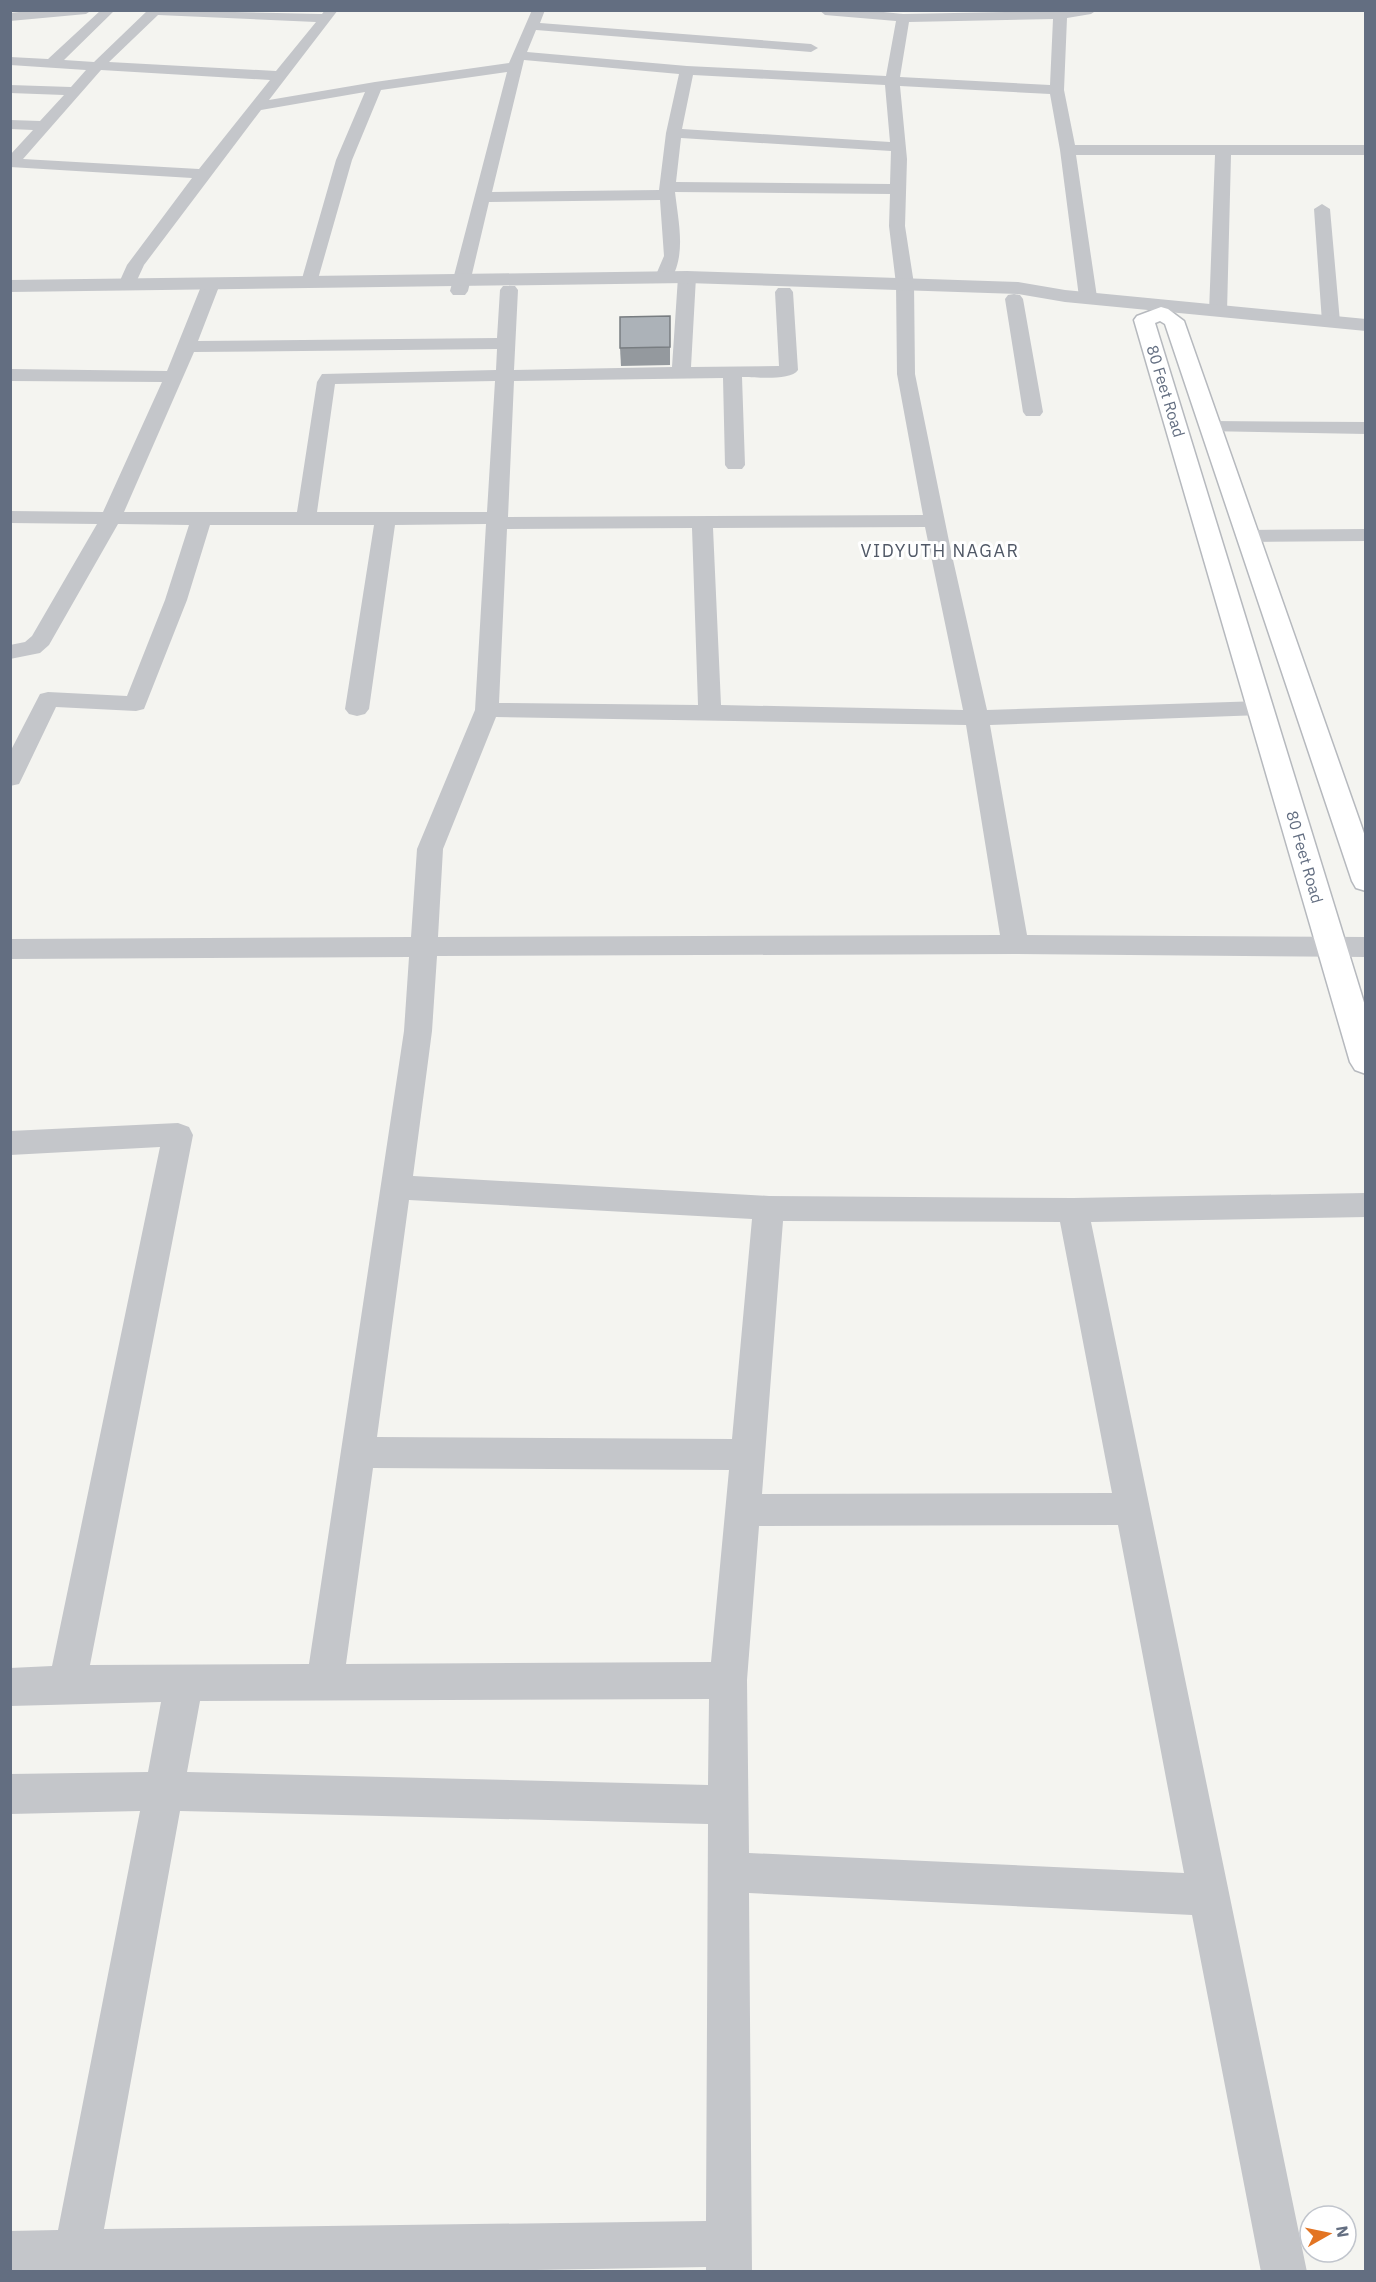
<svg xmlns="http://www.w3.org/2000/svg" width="1376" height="2282" font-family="'IBM Plex Sans',sans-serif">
	<rect width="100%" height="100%" fill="#f4f4f0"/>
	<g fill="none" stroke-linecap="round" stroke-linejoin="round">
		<defs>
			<path id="secondary" d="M1161,307L1168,309L1184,321L1366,839V891L1356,888L1352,881L1165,324L1160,321L1155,323L1366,1009V1074L1355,1070L1350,1062L1134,320L1137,316Z"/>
		</defs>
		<use href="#secondary" stroke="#b6b9be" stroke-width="3"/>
		<path fill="#c4c6ca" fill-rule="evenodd" d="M37,10H92L86,14L10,21V13Z
			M101,10H115L64,60L94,62L148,10L322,14L325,10H338L269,100L375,82L509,63L532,10H545L540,23L811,44L818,48L811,52L536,30L527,52L687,66L886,76L896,21L825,15L819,10H864L903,14L1097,10L1091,14L1067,18L1064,90L1075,145H1366V155H1231L1227,312L1224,316H1212L1209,312L1215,155H1076L1097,297L1094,301H1082L1079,297L1060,150L1050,94L900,86L907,159L905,226L914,284L915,374L951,551L987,710L1261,701L1269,703L1273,708L1269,713L1261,715L990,725L1027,935L1366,937V957L1015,954L437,956L432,1031L413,1176L769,1196L1073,1198L1366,1193V1217L1091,1222L1307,2272H1261L1192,1915L749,1893L752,2272H706V2267L416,2272H10V2231L58,2230L140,1811L10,1814V1774L148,1772L161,1702L10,1706V1668L52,1666L160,1147L10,1155V1131L178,1123L189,1127L193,1135L90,1665L309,1664L404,1031L409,957L10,959V939L411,937L417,849L475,710L486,524L395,525L369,709L365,714L357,716L349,714L345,709L374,525H210L187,600L144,709L136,711L56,707L22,778L19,784L10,786V752L40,694L48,692L127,696L165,600L189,525L118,524L49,645L40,653L10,659V645L25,642L32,636L97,524L10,523V511L103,512L162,382L10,381V369L167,371L202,284L205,280H217L220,284L198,341L497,338L500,290L503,286H515L518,290L514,370L672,367L678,277L681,273H693L696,277L691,367L779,366L775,292L778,288H790L793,292L798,370C791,381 755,377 742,377L745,465L742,469H728L725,465L723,378L514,381L508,517L923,515L897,374L896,284L889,226L890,194L675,192C678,220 687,255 670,281H658L655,277L664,256L660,200L489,202L468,291L465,295H453L450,291L507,72L381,90L352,160L316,286H304L301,282L336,160L365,92L261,110L144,265L133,289H121L118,285L127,265L192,178L10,167V155L33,130L10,129V120L40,121L64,95L10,93V85L71,87L86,70L10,65V57L48,59ZM158,15L316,22L276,71L109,62ZM1053,19L1050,85L900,77L909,22ZM524,60L679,74L666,133L659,190L492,192ZM101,70L270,80L199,169L23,159ZM693,75L885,85L890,142L682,129ZM681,138L891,151L890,184L676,182ZM497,349L496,370L322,374L317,382L297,512H124L194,352ZM495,381L487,512H317L335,384ZM925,527L963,710L721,705L713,528ZM692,528L698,705L499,703L507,529ZM496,717L966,725L1000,935L438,937L443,849ZM409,1200L752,1219L732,1439L377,1437ZM783,1221L1060,1222L1112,1493L762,1494ZM373,1468L729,1470L711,1662L346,1664ZM1118,1525L1184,1873L749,1853L747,1680L759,1526ZM709,1699L708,1785L187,1772L200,1701ZM180,1811L708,1824L706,2221L104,2229Z
			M1322,204L1330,209L1340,322L1337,326H1325L1322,322L1314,209Z
			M1014,294L1020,295L1023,299L1043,412L1040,416H1026L1023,412L1005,299L1008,295Z
			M1211,421L1366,422V434L1204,431L1201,427L1204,423Z
			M1366,529V541L1247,542L1240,540L1236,536L1240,532L1247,530Z"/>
		<path fill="#c4c6ca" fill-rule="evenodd" d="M687,271L1018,282L1065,290L1366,319V331L1065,302L1018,294L687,283L10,292V280Z"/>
		<use href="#secondary" fill="#fff" fill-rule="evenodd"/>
	</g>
	<path fill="#94999e" d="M670,316V365L621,366L620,348Z"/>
	<path fill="#acb2b8" stroke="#787d81" stroke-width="1.5" d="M670,316V347L620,348V317Z"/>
	<g text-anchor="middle" stroke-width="6" stroke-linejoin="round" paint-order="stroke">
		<g font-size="16" fill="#636e81" stroke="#fff">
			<text transform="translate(1166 391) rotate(73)" y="6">80 Feet Road</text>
			<text transform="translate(1305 857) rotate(74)" y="6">80 Feet Road</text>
		</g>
		<g font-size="18" letter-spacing="1.5" fill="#515967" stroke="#fff">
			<text x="940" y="557">VIDYUTH NAGAR</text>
		</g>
	</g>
	<rect width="1376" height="2282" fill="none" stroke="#636e81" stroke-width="24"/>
	<g transform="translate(1328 2234) rotate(81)"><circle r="28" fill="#ffffff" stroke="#c1c5cd" stroke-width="1.5"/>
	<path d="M0-4.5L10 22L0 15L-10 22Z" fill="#e37422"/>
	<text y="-9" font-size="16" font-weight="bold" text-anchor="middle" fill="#636e81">N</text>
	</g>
</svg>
